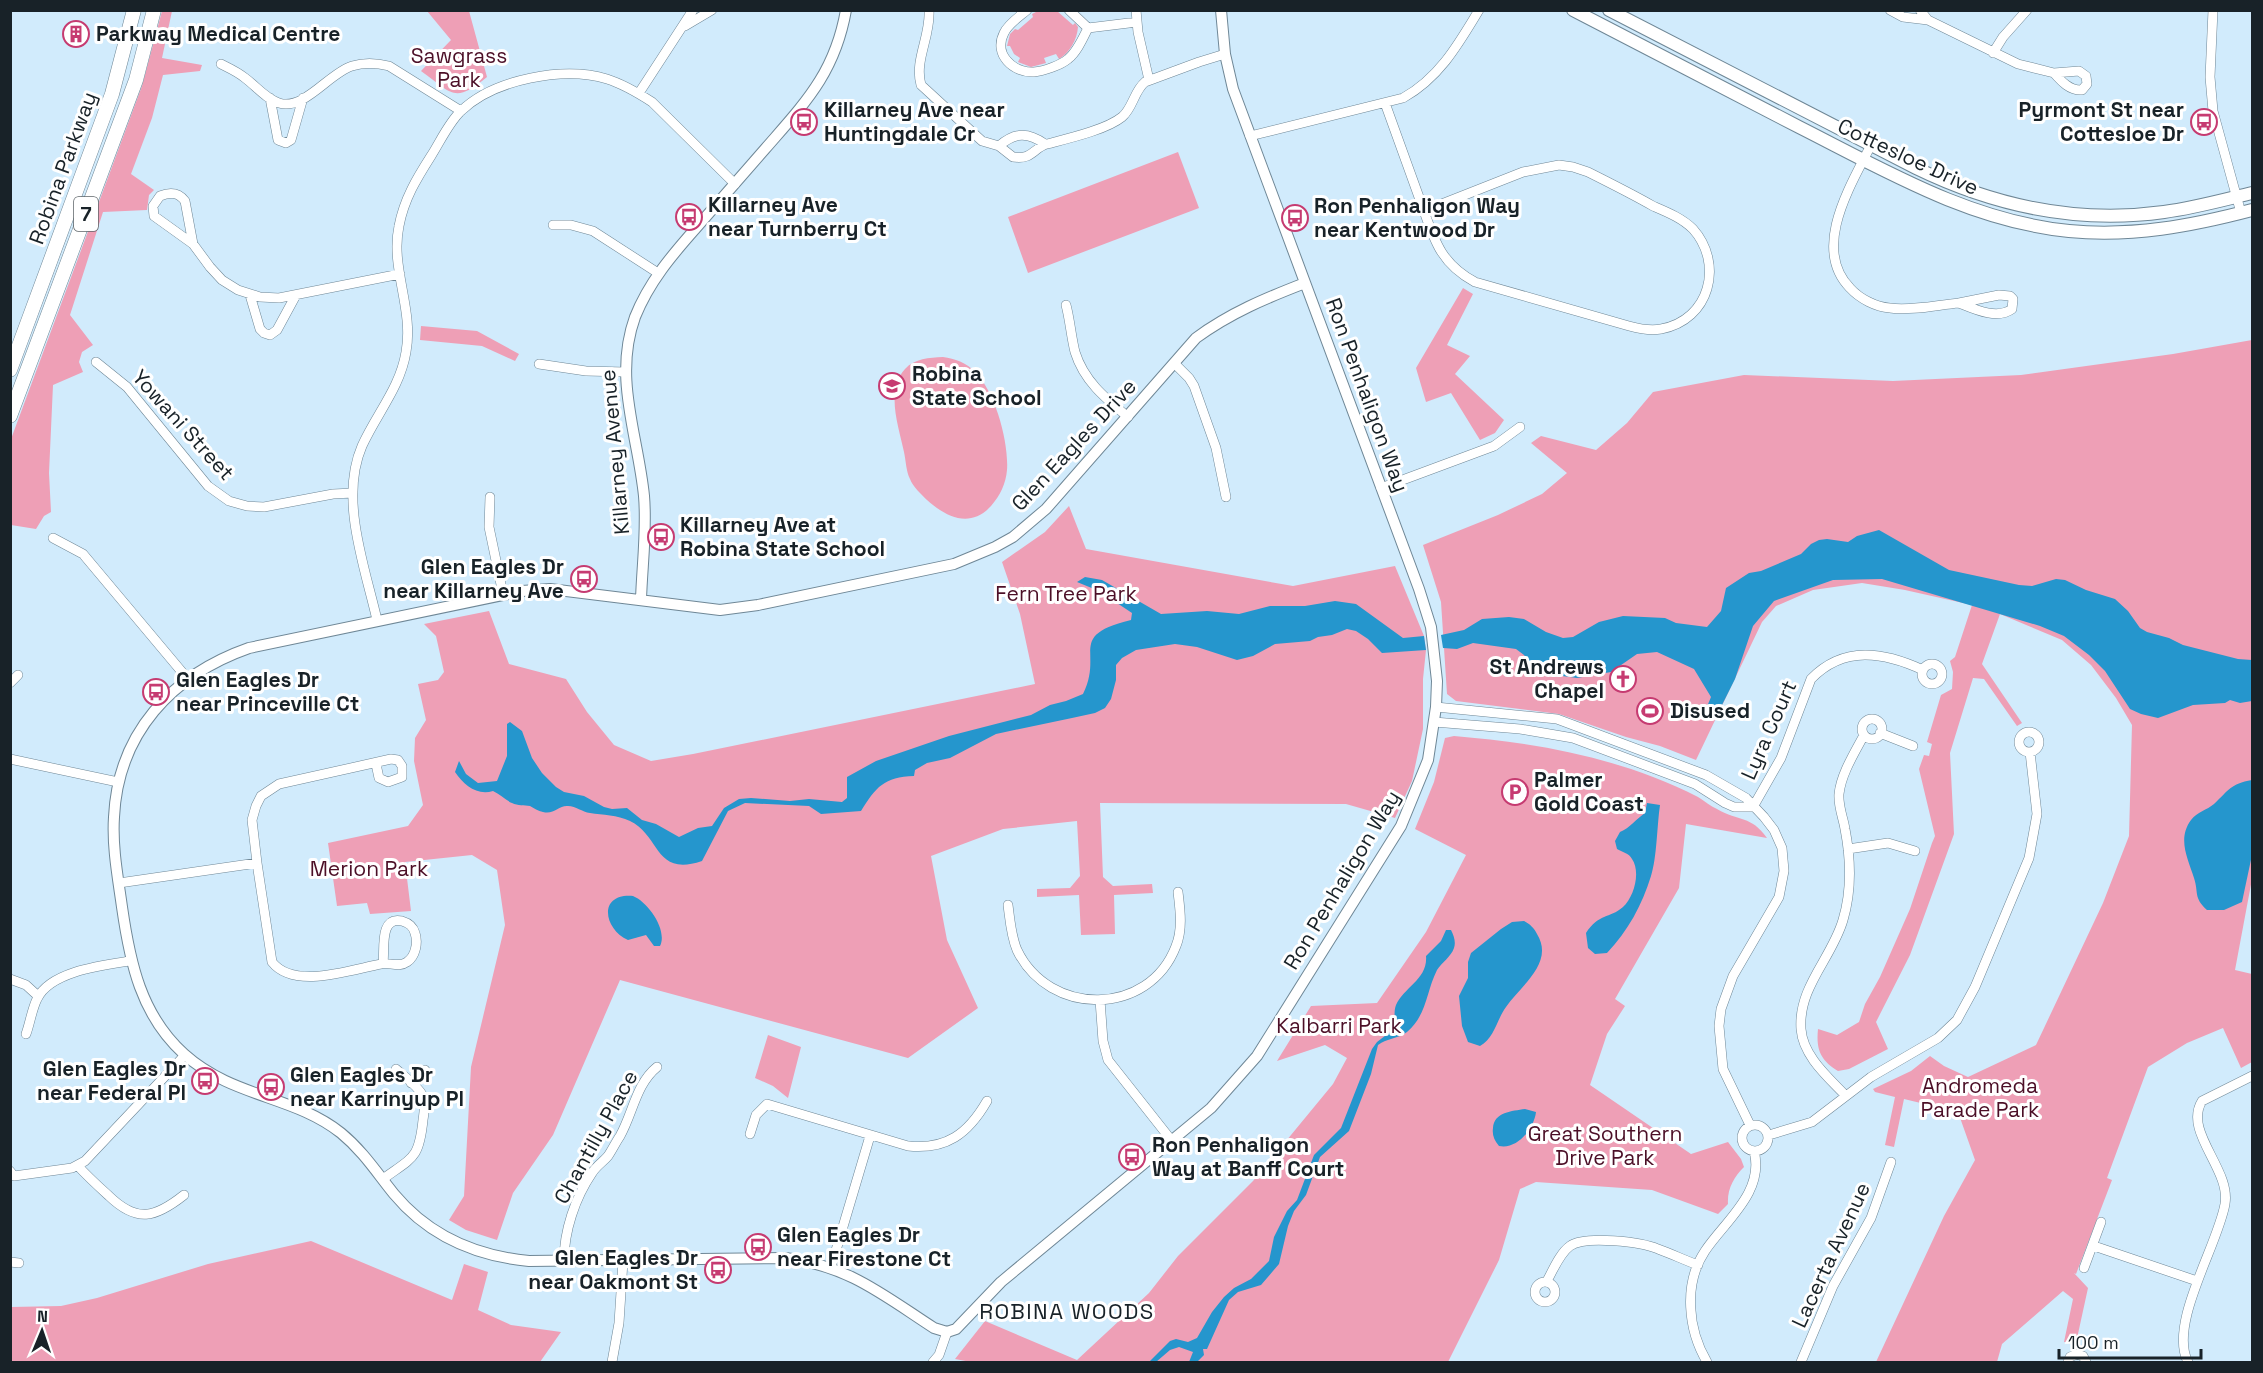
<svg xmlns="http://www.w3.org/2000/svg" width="2263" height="1373" font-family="'Space Grotesk',sans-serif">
	<rect width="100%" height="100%" fill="#d1ebfc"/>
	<path fill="#ee9fb6" d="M162,11H172L162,58L202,65L200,71L163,75L152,118L131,174L154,190L149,195L147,210L103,212L70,315L93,345L82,352L79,362L83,372L53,385L49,473L51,512L44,516L36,529L11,525V439L142,86Z
		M427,11H469L487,77C454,104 453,94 421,71L451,40Z
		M1038,11H1057L1073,25L1075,23L1078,27C1077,40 1070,52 1059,59L1056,54L1044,58L1046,63L1031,67L1018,62L1020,58L1014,54L1010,46H1007L1010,34L1015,29L1018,30L1033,17L1032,14Z
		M1178,152L1199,208L1028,273L1008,217Z
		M1463,288L1473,294L1447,345L1470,356L1455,374L1504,420L1495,433L1480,440L1451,393L1426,402L1416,368Z
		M421,326L477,331L519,354L515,361L482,346L420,340Z
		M2252,340V879L2235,970L2252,974V1062L2241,1068L2223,1028L2187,1043L2148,1067L2107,1178L2112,1180L2076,1274L2074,1273L2088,1288L2076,1343L2064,1342L2073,1299L2063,1291L2002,1344L1997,1362H1876L1944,1216L1975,1160L1958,1112L1904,1099L1894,1147L1885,1145L1895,1097L1875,1092L1873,1089L1911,1071L1930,1056L1944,1066L1968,1077L2036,1045L2103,903L2129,836L2132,725L2116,698L2091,665L2062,640L2000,614L1982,664L2022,723L2017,726L1984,679L1973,678L1950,753L1954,834L1910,955L1876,1022L1888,1049L1849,1069L1838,1071C1820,1060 1816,1049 1818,1029L1837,1035L1859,1022L1865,1004L1880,977L1910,909L1932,843L1935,836L1919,769L1924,755L1929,756L1932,744L1927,742L1941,695L1952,689L1953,672L1950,661L1955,657L1972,605L1905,590L1862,583L1813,590L1776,606L1762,622L1696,760L1660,746L1626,737L1559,714L1456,701L1447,694L1441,602L1423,545L1498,515L1542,494L1567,473L1531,443L1541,436L1596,450L1627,423L1653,392L1744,375L1893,381L2021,375L2173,354Z
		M943,357C955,359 966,362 975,372C995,391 1009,442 1007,470C1006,483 1000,496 991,506C970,529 946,517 927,500C921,494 913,487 910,479C906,471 906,461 904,452C899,427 885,391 905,369C915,358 929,358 943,357Z
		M1069,506L1086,549L1293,586L1395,566L1424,636L1426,650L1423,679V729L1412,781L1395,818L1346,804L1100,803L1103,877L1113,886L1152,884L1153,893L1114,895L1115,934L1081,935L1079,895L1037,897V889L1070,888L1080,876L1077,821L1003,829L931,856L947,940L978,1008L908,1058L620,980L553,1135L513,1193L497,1240L466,1230L449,1220L464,1196L471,1067L505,925L497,870L472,855L405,862L411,911L370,914L367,903L337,906L328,843L408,826L423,805L414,761L415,738L426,720L418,684L438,680L444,672L436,636L424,624L489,611L509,664L566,679L587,712L614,745L651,761L693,754L1035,684L1020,614L1002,562L1045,532Z
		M1454,736C1538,743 1622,758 1698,797C1705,801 1710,806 1717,809C1739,822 1751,815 1767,838L1686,824L1679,888L1615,999L1625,1006L1607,1034L1590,1085L1691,1154L1728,1142L1741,1159L1744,1167C1734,1177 1727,1189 1728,1204L1718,1214L1652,1190L1536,1182L1520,1189L1499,1260L1448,1362H971L955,1359L985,1321L1077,1360L1149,1293L1178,1256L1253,1181L1333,1084L1347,1058L1325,1045L1277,1061L1311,1006L1377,1003L1426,932L1466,855L1415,829L1434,782L1445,738Z
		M768,1035L801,1047L788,1098L773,1086L755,1078Z
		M311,1241L452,1300L464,1264L488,1272L478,1310L511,1325L561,1332L540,1362H11V1307L61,1306L97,1298L208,1264Z"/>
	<path fill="#2596cd" d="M1879,530L1949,570L2019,585L2032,586L2056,579L2065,580L2086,590L2115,599L2128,611L2140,628L2147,632L2169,638L2183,645L2238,659L2252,660V701L2240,703L2230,700L2225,703L2193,705L2158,718L2141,714L2130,709L2105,671L2089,655L2064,636L2040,626L1882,579L1833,580L1774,601L1753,626L1735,679L1720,709H1706L1711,697L1694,669L1657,652L1637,654L1611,672L1577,678L1555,675L1541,667L1531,664L1524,655L1516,649L1473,643L1457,649L1443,648L1441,635L1464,630L1482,619L1509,617L1524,619L1546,632L1563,638L1573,637L1599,622L1623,616L1665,618L1676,623L1707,627L1721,611L1726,588L1749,573L1761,571L1801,554L1811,544L1819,540L1827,539L1848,542L1857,536Z
		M1085,577L1102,580L1161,614L1207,611L1239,614L1270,606H1305L1335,601L1356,604L1403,638L1424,636L1426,650L1382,653L1368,639L1356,631L1347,629L1332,635L1318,637L1310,641L1275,644L1253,656L1237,660L1197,647L1175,644L1136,650L1122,658L1116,665V680L1111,699L1105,708L1095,713L1072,718L996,734L950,758L927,763L915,770L914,776C884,777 876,787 861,811L821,814L809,806L745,803L728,811L702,861C654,877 661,836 630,821C617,815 603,815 590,813C582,812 576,806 568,806C559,805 554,815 543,812C538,811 534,808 530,806C524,805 518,806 512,803C505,800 500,794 493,791C477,796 464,785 455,772L459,761L466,774L478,783L497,781L507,756V724L510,722L522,731L532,758L542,773L556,787L564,792L584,796L604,807L612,809L627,808L642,820L656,824L679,837L698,828L712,826L724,808L739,799L751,798L790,801L809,799L842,802L847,798V777L876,761L949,736L1031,715L1050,705L1066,701L1083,694C1104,652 1066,636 1131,620L1132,613L1099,591L1077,582Z
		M2252,780V855L2242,902L2224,910H2207C2193,897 2199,893 2194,878C2188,859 2177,839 2191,820C2197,812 2207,810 2214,804C2229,790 2230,784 2252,780Z
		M1647,803L1660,805C1657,825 1657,858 1651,876C1642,905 1628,931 1607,953L1595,954L1588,948L1586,933C1599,913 1609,919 1623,907C1634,897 1641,872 1632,859C1629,853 1622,852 1617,849L1615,841L1620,832C1630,828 1636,819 1645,813Z
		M633,896C648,902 668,930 660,946H654L646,935L628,940C604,930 597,893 633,896Z
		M1524,921C1530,924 1534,928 1537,934C1555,963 1520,986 1506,1007C1497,1019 1494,1039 1480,1046L1468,1042L1462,1026L1459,996L1468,978V962L1471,953L1501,929L1512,922Z
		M1446,930H1451C1454,936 1456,942 1454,948C1451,957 1442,962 1437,970C1426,992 1427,1015 1407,1032C1398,1039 1387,1038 1378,1045L1371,1074L1349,1131L1320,1157L1306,1195L1294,1211L1288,1226L1279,1264L1261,1285L1238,1292L1229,1300L1207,1349H1203L1204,1355L1197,1362H1189L1193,1352L1179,1347L1170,1350L1156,1362H1149L1170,1341L1176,1339L1188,1342L1197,1338L1212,1312L1224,1297L1234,1288L1251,1279L1269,1261L1274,1237L1287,1211L1297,1200L1314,1155L1341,1128L1372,1049L1377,1042L1394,1029C1396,1020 1393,1013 1396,1005C1404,987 1428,979 1426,956L1441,941Z
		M1525,1109L1536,1112C1534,1129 1517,1150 1499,1146C1494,1140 1492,1135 1493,1128C1494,1112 1512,1111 1525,1109Z"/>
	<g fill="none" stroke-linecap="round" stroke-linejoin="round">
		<defs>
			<path id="minor" d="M929,10C931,36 914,60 921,85L982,141L999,146L1013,157C1033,160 1033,148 1047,144C1066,139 1106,130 1122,117C1133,108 1134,91 1145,82L1199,62L1225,54
				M1027,10C1019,17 1008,24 1004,33C993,54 1013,73 1034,72C1044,71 1061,65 1068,59C1077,52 1083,38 1088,28
				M1069,10L1088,28L1137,22
				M1136,10L1138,32L1149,80
				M1890,10L1903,17L1928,20
				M1920,10L1928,20L2018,64L2054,73L2079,71L2086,76L2087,84L2082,90C2070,91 2061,81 2054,73
				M2213,10L2210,77L2213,111L2241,213
				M685,26L712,10
				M1993,53L2003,37L2027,10
				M221,64C229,68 238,72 245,78C256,86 266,99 279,103C304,111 329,73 352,66C365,62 377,63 389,66L461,111
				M639,93L693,10
				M270,98L278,140L286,143L291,140L303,98
				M1385,103L1424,211
				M1250,136L1403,98C1439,78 1458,45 1479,10
				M1871,145C1851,185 1811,248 1850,288C1860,299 1876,307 1890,308C1912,311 1937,305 1959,303
				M999,146C1015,132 1028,132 1045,144
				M1559,165L1573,167L1588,172C1610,183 1632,194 1653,206C1667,212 1682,218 1693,229C1724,264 1710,320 1661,329C1651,331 1640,329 1629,326L1475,282C1443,265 1435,243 1424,211L1523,172Z
				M553,225H571L593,231L658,273
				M193,244L185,201C178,192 170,192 160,196L153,206L154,216L193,244L210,267L222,280L238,290L260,297L279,298L400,274
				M250,295L260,329L264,333L270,335L277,330L296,295
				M1999,295L2010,296L2013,299L2012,309C1997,320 1974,309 1959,303Z
				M1066,305C1070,320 1071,336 1075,352C1084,381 1105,398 1128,417
				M96,362L127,387L208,486L229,501L247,506L264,507L333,494L353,493
				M539,364L586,371L625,372
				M1175,364L1189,378L1194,386L1216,448L1226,497
				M1381,488L1494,446L1520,427
				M490,497L489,527L503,594
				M53,538L83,554L187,678
				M377,620C365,567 339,499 362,446C377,413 400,388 406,352C414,309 390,268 399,226C404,199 417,178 431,156C440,142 449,122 461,111C494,79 564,66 607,79C623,84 638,93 652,102L735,184
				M1922 674a10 10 0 1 1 20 0a10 10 0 1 1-20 0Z
				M10,683L18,675
				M1436,707L1557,719L1706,775L1746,798L1764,817L1774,830L1782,848L1784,871L1779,897L1733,976L1721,1009L1719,1026L1723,1069L1750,1125
				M1862 729a10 10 0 1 1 20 0a10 10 0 1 1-20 0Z
				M1434,722L1520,729L1573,738L1695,784L1725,803L1734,807H1753
				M2019 742a10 10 0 1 1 20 0a10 10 0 1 1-20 0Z
				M1880,733L1913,746
				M10,759L118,782
				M376,764L379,778L388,782L402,777V766L398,760L391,759L279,784L261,796L256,806L252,820L257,863L272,962C294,990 350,970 381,964C389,962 399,968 407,962C416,956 418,942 415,933C413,926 409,923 402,921C379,916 385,949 383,963
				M1753,807L1781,758L1811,679C1844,645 1884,652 1923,670
				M1848,849L1888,843L1915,851
				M119,883L257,863
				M1008,905C1010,920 1011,936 1017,950C1049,1017 1149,1017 1176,946C1183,929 1180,909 1178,892
				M10,979L26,985L38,996
				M1100,1000L1103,1041L1108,1060L1172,1141
				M26,1034C30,1023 32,1009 37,999C50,971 104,965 130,961
				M411,1083L425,1070
				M1846,1096C1828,1077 1803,1056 1801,1029C1798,987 1832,958 1843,920C1852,890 1851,860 1845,829C1843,817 1838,806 1839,794C1841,774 1855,752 1864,735
				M1742 1138a13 13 0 1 1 26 0a13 13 0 1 1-26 0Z
				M750,1134L756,1115L767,1104L908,1146C946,1150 968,1134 987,1101
				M1769,1135L1812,1122L1871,1077L1938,1038L1957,1020L1975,987L2029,858L2037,814L2030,752
				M78,1166C88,1177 98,1186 109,1196C137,1223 155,1218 184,1195
				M10,1171L14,1176L72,1168L85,1161L185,1055
				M383,1179C413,1157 419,1159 423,1120C424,1112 426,1104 423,1096C418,1086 405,1077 396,1069
				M2094,1246L2197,1281
				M564,1261C564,1231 575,1198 592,1173C596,1166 603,1162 608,1156C612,1150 616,1142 620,1136C633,1113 636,1084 657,1067
				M10,1262L19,1263
				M831,1267L870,1136
				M2084,1268L2101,1222
				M1547,1281C1553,1270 1560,1253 1570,1246C1585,1235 1642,1242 1658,1249C1672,1254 1684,1260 1698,1265
				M1535 1292a10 10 0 1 1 20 0a10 10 0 1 1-20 0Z
				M612,1362L619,1323L623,1261
				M933,1362L939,1355L947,1332
				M1707,1362C1688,1330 1683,1284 1705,1251C1725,1221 1765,1192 1754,1151
				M1801,1362L1833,1286L1871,1218L1891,1162
				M2068,1362L2070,1357L2077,1354L2083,1356L2086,1362
				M2188,1362C2168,1324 2218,1245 2225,1204C2231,1169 2183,1132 2202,1101L2252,1076"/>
			<path id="tertiary" d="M1221,10L1225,54L1233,89L1419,589L1431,627L1437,681L1436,707L1428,760L1401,826L1257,1056L1211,1108L1001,1282L956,1329L947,1332L934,1328C883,1295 849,1266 786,1258L529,1261C476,1256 429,1236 394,1194C377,1173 363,1151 341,1133C293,1095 233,1098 184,1054C141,1015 130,963 122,907C118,878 112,847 114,817C118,733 172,675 249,648L522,591L550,589L720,610L758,605L954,564L995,547L1013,537L1046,509L1196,338C1230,313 1266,298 1305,283
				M641,600C642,566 647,530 644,496C638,435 613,378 635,317C649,282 672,255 696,228C719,202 742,175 765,149C805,103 835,73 846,10"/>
			<path id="secondary" d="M1573,10C1648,49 1724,88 1799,127C1886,171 1970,221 2069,231C2132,237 2191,226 2252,210
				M1609,10L1916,168C1994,206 2077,224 2164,212C2194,208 2223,200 2252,193"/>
			<path id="primary" d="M10,370L112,94L134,10
				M10,416L136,80L154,10"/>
		</defs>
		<use href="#minor" stroke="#6f8796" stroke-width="10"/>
		<use href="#tertiary" stroke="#6f8796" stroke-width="12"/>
		<use href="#secondary" stroke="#6f8796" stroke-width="14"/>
		<use href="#primary" stroke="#6f8796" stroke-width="15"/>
		<use href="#minor" stroke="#fff" stroke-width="9"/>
		<use href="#tertiary" stroke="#fff" stroke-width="10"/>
		<use href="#secondary" stroke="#fff" stroke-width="12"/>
		<use href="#primary" stroke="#fff" stroke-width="14"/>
	</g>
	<defs>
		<symbol id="building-ring" viewBox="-11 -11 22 22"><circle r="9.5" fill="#fff" stroke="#c63b71" stroke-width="1.5"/><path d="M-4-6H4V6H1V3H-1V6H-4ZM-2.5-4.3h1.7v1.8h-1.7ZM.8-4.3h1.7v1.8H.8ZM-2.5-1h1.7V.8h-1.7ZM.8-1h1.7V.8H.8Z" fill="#c63b71"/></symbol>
		<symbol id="bus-ring" viewBox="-11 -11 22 22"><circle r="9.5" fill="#fff" stroke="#c63b71" stroke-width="1.5"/><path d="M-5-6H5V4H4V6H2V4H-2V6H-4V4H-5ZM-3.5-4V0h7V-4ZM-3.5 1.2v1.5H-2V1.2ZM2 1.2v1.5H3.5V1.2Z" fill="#c63b71"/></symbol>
		<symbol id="school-ring" viewBox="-11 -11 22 22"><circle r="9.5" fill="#fff" stroke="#c63b71" stroke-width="1.5"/><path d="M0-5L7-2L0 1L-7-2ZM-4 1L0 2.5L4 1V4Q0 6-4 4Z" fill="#c63b71"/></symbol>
		<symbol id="church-ring" viewBox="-11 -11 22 22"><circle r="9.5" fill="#fff" stroke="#c63b71" stroke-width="1.5"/><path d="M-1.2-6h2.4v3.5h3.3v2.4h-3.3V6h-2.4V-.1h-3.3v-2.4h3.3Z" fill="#c63b71"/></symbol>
		<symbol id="stadium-ring" viewBox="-11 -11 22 22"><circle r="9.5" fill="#fff" stroke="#c63b71" stroke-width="1.5"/><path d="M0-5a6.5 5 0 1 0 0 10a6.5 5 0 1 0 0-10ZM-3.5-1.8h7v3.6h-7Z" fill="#c63b71"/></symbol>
		<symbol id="parking-ring" viewBox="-11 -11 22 22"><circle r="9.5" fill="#fff" stroke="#c63b71" stroke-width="1.5"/><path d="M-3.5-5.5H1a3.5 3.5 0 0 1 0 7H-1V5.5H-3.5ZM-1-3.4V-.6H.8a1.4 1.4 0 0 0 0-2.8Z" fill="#c63b71"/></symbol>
	</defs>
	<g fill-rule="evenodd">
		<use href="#building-ring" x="61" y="19" width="30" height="30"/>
		<use href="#bus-ring" x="789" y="107" width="30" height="30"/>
		<use href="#bus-ring" x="2189" y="107" width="30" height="30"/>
		<use href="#bus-ring" x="674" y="202" width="30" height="30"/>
		<use href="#bus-ring" x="1280" y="203" width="30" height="30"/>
		<use href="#school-ring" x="877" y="371" width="30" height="30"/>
		<use href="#bus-ring" x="646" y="522" width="30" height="30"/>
		<use href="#bus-ring" x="569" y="564" width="30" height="30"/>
		<use href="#church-ring" x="1608" y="664" width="30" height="30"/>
		<use href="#bus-ring" x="141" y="677" width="30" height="30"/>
		<use href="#stadium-ring" x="1635" y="696" width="30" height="30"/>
		<use href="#parking-ring" x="1500" y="777" width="30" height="30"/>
		<use href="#bus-ring" x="190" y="1066" width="30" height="30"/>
		<use href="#bus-ring" x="256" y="1072" width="30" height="30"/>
		<use href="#bus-ring" x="1117" y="1142" width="30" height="30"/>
		<use href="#bus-ring" x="743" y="1232" width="30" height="30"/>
		<use href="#bus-ring" x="703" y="1255" width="30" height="30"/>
	</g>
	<g text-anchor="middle" stroke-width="6" stroke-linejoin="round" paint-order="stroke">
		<rect fill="#fff" stroke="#5d6468" stroke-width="1.5" x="74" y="197" width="24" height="34" rx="4.5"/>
		<g font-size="20" font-weight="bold" fill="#182228">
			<text x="86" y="221">7</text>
		</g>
		<g font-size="21" font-weight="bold" fill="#182228" stroke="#fff" text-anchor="start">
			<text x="96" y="41">Parkway Medical Centre</text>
			<text x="824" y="117">Killarney Ave near<tspan x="824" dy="24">Huntingdale Cr</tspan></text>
			<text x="2184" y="117" text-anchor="end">Pyrmont St near<tspan x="2184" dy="24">Cottesloe Dr</tspan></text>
			<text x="708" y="212">Killarney Ave<tspan x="708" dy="24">near Turnberry Ct</tspan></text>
			<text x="1314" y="213">Ron Penhaligon Way<tspan x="1314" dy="24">near Kentwood Dr</tspan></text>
			<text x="912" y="381">Robina<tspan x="912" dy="24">State School</tspan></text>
			<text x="680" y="532">Killarney Ave at<tspan x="680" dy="24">Robina State School</tspan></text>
			<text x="564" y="574" text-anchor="end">Glen Eagles Dr<tspan x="564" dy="24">near Killarney Ave</tspan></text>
			<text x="1604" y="674" text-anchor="end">St Andrews<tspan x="1604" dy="24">Chapel</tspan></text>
			<text x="176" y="687">Glen Eagles Dr<tspan x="176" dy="24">near Princeville Ct</tspan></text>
			<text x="1670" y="718">Disused</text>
			<text x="1534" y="787">Palmer<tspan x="1534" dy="24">Gold Coast</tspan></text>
			<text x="186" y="1076" text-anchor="end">Glen Eagles Dr<tspan x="186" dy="24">near Federal Pl</tspan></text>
			<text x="290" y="1082">Glen Eagles Dr<tspan x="290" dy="24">near Karrinyup Pl</tspan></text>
			<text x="1152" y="1152">Ron Penhaligon<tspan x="1152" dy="24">Way at Banff Court</tspan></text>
			<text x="777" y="1242">Glen Eagles Dr<tspan x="777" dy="24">near Firestone Ct</tspan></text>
			<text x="698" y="1265" text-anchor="end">Glen Eagles Dr<tspan x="698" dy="24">near Oakmont St</tspan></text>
		</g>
		<g font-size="21" fill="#4c0f27" stroke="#fff">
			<text x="459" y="63">Sawgrass<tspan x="459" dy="24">Park</tspan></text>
			<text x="1066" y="601">Fern Tree Park</text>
			<text x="369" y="876">Merion Park</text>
			<text x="1339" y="1033">Kalbarri Park</text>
			<text x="1980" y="1093">Andromeda<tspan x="1980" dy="24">Parade Park</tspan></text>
			<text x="1605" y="1141">Great Southern<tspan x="1605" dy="24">Drive Park</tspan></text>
		</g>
		<g font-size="21" fill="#182228" stroke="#fff">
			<text transform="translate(1908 157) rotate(25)" y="7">Cottesloe Drive</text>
			<text transform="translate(63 168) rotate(-70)" y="7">Robina Parkway</text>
			<text transform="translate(1367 395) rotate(70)" y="7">Ron Penhaligon Way</text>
			<text transform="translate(183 425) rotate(48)" y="7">Yowani Street</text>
			<text transform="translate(1074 445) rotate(-47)" y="7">Glen Eagles Drive</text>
			<text transform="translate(615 452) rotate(-95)" y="7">Killarney Avenue</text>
			<text transform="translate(1769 730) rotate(-66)" y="7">Lyra Court</text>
			<text transform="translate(1342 880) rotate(-59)" y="7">Ron Penhaligon Way</text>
			<text transform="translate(596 1137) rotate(-61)" y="7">Chantilly Place</text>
			<text transform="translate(1831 1255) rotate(-65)" y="7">Lacerta Avenue</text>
		</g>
		<g font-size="22" letter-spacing="1.5" fill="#182228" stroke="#fff">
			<text x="1067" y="1319">ROBINA WOODS</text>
		</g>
	</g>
	<rect width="2263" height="1373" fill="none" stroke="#182228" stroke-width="24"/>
	<g transform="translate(42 1331) rotate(2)" stroke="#ffffff" stroke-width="4.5" paint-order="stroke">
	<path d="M0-4.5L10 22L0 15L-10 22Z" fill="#182228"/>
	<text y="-9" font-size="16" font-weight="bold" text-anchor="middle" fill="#182228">N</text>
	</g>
	<path d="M2059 1349v9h142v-9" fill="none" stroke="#182228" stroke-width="3"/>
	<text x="2068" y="1349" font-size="18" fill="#182228" stroke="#ffffff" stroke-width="4.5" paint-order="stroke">100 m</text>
</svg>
